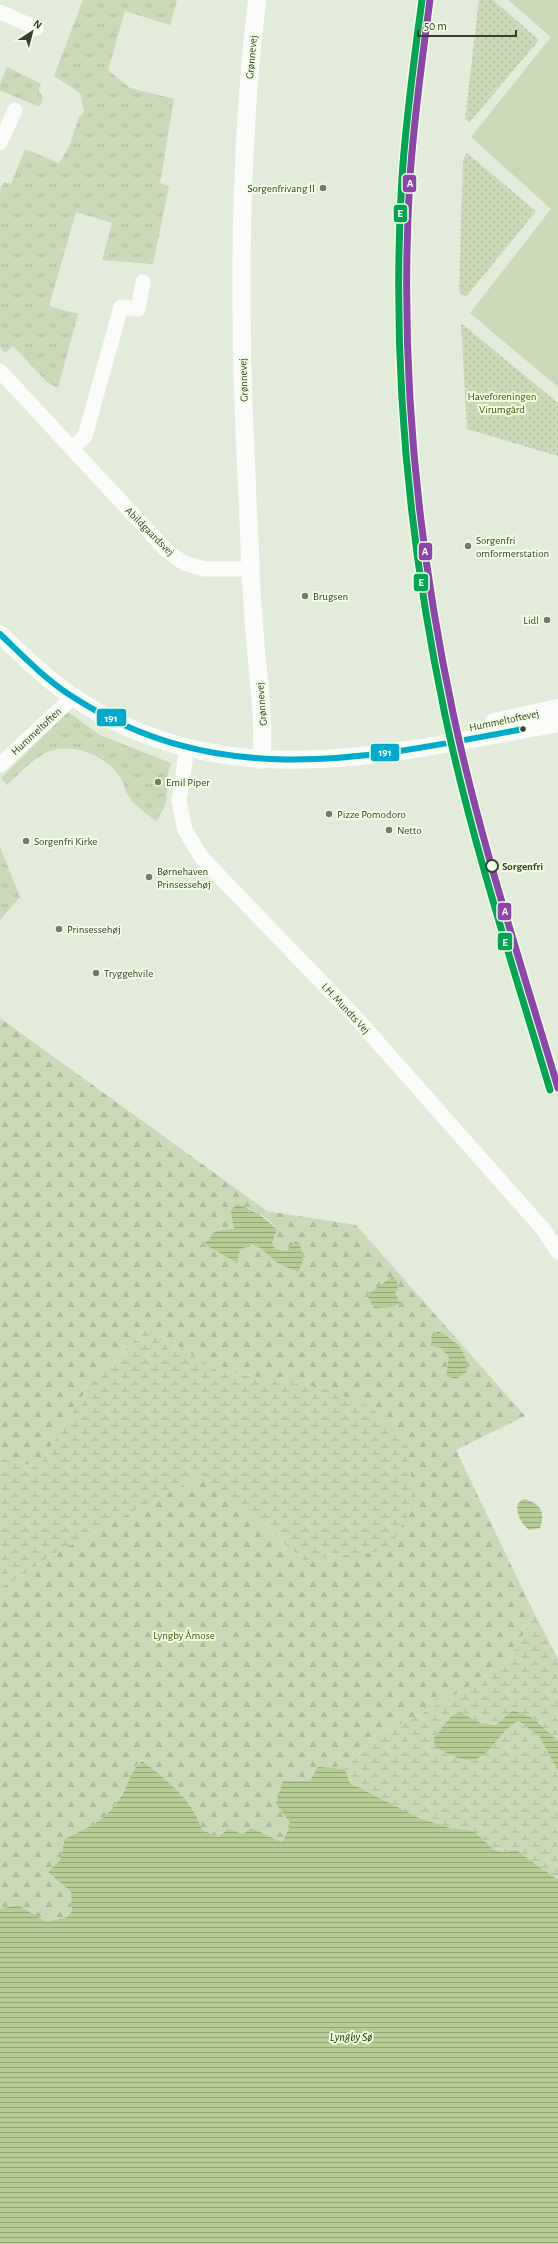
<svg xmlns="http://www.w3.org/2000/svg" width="558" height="2244" font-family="'Alegreya Sans',sans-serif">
	<defs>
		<pattern id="grass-tufts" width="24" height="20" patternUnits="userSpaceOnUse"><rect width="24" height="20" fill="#cad9b8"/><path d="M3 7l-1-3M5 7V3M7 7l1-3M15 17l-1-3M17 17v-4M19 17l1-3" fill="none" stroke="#aebb9f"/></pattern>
		<pattern id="forest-firs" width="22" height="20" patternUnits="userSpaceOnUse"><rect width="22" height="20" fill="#cad9b8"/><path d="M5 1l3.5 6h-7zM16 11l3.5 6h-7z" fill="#aebb9f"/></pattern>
		<pattern id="wetland-marsh" width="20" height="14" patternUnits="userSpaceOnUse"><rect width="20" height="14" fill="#cad9b8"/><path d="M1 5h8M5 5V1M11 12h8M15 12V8" fill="none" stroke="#aebb9f"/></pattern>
		<pattern id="garden-dots" width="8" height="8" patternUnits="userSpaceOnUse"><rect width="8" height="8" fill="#cad9b8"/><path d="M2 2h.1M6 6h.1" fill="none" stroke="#aebb9f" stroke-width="1.8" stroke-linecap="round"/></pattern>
		<pattern id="water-rules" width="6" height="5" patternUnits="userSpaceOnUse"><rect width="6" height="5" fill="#b3cd95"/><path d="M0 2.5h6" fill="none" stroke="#93a87a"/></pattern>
	</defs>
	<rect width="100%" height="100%" fill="#e3ebdb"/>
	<path fill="url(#grass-tufts)" d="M83,0H177L170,25L125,11L108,70L130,88L174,99L160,183L169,186L153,264L102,260L112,223L76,212L49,306L78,314L58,388L48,383L13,346L5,353L0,347V190L4,182L11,184L25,149L59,163L69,147L79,117L84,112L80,93L54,76Z
		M7,67L41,84L39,90L43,99L39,107L0,90V84Z
		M68,712L100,735L171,763L167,778V798L164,808L156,821C147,814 135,806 129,797C125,791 124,783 120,777C106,756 75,743 50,751C34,757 19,774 7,785L1,778Z
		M0,847L20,897L0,920Z"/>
	<path fill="url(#forest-firs)" fill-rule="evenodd" d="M0,1018L267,1211L356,1225L525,1416L456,1450L534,1613L512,1656L464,1690L419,1715L373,1737L345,1769H333L276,1804L291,1824L282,1842L251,1828L244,1834L228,1830L218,1837L202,1830C192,1799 167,1780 141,1761C131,1770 129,1781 122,1793C106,1821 93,1825 66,1839L60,1860L48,1872L71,1892L72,1911L67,1917L46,1922L18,1905L0,1909V1589L59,1551L202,1475L305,1561L339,1556L327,1389L217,1370L147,1327L85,1392L38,1467L0,1458ZM248,1208L268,1219L277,1230L272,1243L275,1249L287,1251L295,1241L298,1272L279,1264L259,1247L251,1243L240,1250L237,1263L204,1244L216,1231L234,1230L233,1224ZM393,1276L397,1281L395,1293L400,1303L368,1296ZM454,1340L460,1348L446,1376L449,1357L441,1348Z"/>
	<path fill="url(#wetland-marsh)" d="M147,1327L217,1370L327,1389L372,1408L408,1447L414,1506L388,1550L305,1561L202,1475L59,1551L0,1589V1458L38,1467L85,1392Z
		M534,1613L558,1659V1741L533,1718L513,1710L496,1725L482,1724L460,1712L452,1715L433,1739L435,1747C445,1752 456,1759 467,1760C487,1763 499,1729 519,1721L539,1736L558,1771V1880L516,1850L504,1852L494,1850L474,1831L450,1828L419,1818L350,1783L345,1769L373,1737L419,1715L464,1690L512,1656Z"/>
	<path fill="url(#garden-dots)" d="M479,0H493L539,40L469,123L465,119Z
		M467,153L536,211L466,297L459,292L463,160Z
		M461,323L558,403V456L467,429Z"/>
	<path fill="#cad9b8" d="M508,0H558V387L470,313L551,209L471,137L551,37Z"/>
	<path fill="url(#water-rules)" d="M236,1204C252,1209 266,1218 277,1230L272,1243L275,1249L287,1251L295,1241L300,1244L303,1260L298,1272L279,1264L259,1247L251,1244L240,1250L237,1263L204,1244L216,1231L234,1229L231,1212Z
		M393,1276L397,1281L398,1290L395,1293L400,1303L392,1307L374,1308L367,1295Z
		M438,1331C457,1342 467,1349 467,1372L456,1379L446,1376L449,1357L441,1348L431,1346L432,1336Z
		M524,1499C540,1503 546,1512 540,1528L529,1530C521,1523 515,1513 518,1503Z
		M513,1710L533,1718L558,1741V1771L539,1736L519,1721C499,1729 488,1763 467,1760C456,1759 445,1752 435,1747L433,1739L452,1715L460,1712L482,1724L496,1725Z
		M142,1761C167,1780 192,1799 202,1830L218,1837L228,1829L243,1834L251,1828L282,1842L291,1824L276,1804L283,1781H310L318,1767L345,1769L350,1783L419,1818L450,1828L474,1831L494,1850L504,1852L516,1850L558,1880V2244H0V1909L18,1905L46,1922L67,1917L72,1911L71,1892L48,1872L60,1860L65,1839C93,1825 106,1821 123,1793C129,1781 131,1770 142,1761Z"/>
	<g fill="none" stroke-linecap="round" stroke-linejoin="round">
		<path stroke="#fbfcfa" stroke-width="15" d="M0,12L36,28
			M0,143L15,110
			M0,371L166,550L184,563L204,569H251
			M72,448L85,436L121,307L138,309L143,282
			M187,748L179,801L185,830L202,858L358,1020L543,1229L558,1252
			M0,765L73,697"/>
		<path stroke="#fbfcfa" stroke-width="18" d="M257,0C237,169 239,338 248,508C250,552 251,595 255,638C258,679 265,720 261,760
			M0,634C23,656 46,679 73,697C227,799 391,753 558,723
			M494,722L558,708"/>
		<defs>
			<path id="bus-1" d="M0,634C23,656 46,680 73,697C218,791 365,759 523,729"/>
		</defs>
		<use href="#bus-1" stroke="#f0ffe2" stroke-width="9"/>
		<use href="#bus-1" stroke="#00a9ce" stroke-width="6"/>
		<defs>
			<path id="rail-1" d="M430,0C422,59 414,118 410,177C399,356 416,538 453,713C480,840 521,964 558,1088"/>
			<path id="rail-2" d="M422,0C414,59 406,118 402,177C391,357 408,539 445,715C472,842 513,966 550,1090"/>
		</defs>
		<use href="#rail-1" stroke="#f0ffe2" stroke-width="10"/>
		<use href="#rail-2" stroke="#f0ffe2" stroke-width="10"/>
		<use href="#rail-1" stroke="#8e44ad" stroke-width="7"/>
		<use href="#rail-2" stroke="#00a651" stroke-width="7"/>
	</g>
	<g fill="#747b6e" stroke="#f0ffe2" stroke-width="1.5">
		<circle cx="323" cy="188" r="4"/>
		<circle cx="468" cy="546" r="4"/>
		<circle cx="305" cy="596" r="4"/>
		<circle cx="547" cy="620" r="4"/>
		<circle cx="158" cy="782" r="4"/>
		<circle cx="329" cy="814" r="4"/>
		<circle cx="389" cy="830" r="4"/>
		<circle cx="26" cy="841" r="4"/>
		<circle cx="149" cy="877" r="4"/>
		<circle cx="59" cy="929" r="4"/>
		<circle cx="96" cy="973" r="4"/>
	</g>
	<circle fill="#393f33" stroke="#f0ffe2" stroke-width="1.5" cx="523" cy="729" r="3.5"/>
	<circle fill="#f0ffe2" stroke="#393f33" stroke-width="2" cx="492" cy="866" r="6"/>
	<g text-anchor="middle" stroke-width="4" stroke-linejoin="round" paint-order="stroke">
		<g font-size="11" fill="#393f33" stroke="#f0ffe2">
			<text transform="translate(251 57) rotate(-85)" y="4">Grønnevej</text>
			<text transform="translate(243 380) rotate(-92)" y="4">Grønnevej</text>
			<text transform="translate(150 531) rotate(45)" y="4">Abildgaardsvej</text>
			<text transform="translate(261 704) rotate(-95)" y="4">Grønnevej</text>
			<text transform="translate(504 720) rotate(-12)" y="4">Hummeltoftevej</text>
			<text transform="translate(36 731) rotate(-43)" y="4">Hummeltoften</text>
			<text transform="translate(346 1008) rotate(47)" y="4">I.H. Mundts Vej</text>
		</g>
		<g font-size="11" fill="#393f33" stroke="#f0ffe2" text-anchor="start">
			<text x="315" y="192" text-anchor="end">Sorgenfrivang II</text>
			<text x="476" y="544">Sorgenfri<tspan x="476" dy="13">omformerstation</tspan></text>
			<text x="313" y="600">Brugsen</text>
			<text x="539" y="624" text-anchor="end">Lidl</text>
			<text x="166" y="786">Emil Piper</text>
			<text x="337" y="818">Pizze Pomodoro</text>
			<text x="397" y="834">Netto</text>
			<text x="34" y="845">Sorgenfri Kirke</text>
			<text x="157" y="875">Børnehaven<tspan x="157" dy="13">Prinsessehøj</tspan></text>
			<text x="67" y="933">Prinsessehøj</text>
			<text x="104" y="977">Tryggehvile</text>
		</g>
		<g font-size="11" fill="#3b5804" stroke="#f0ffe2">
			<text x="502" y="400">Haveforeningen<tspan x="502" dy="13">Virumgård</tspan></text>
			<text x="184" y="1639">Lyngby Åmose</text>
		</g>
		<g font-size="11" font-weight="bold" fill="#393f33" stroke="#f0ffe2" text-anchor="start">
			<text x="502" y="870">Sorgenfri</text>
		</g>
		<g font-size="12" font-style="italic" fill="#243801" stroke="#f0ffe2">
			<text x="351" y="2041">Lyngby Sø</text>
		</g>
	</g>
	<g stroke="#f0ffe2" stroke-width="1.5">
		<rect x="402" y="174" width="15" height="19" rx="4" fill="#8e44ad"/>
		<rect x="393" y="204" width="15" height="19" rx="4" fill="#00a651"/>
		<rect x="418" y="542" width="15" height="19" rx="4" fill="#8e44ad"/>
		<rect x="413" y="573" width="16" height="19" rx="4" fill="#00a651"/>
		<rect x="96" y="708" width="31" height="19" rx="4" fill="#00a9ce"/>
		<rect x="370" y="743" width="30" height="19" rx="4" fill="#00a9ce"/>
		<rect x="497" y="902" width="15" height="19" rx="4" fill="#8e44ad"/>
		<rect x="497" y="932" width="16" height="19" rx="4" fill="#00a651"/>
	</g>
	<g font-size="11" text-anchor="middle" font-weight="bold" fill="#fff">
		<text x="410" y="187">A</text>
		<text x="400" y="217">E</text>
		<text x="425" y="555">A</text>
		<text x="421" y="586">E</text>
		<text x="111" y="722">191</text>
		<text x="385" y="756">191</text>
		<text x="505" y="915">A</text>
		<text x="505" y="946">E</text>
	</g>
	<g transform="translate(32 32) rotate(36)" stroke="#f0ffe2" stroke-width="3" paint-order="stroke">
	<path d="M0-3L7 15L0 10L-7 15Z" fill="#393f33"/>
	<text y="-6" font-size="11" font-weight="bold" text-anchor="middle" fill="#393f33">N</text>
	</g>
	<path d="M418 30v6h98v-6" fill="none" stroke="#393f33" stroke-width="2"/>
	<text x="424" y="30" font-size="12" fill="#393f33" stroke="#f0ffe2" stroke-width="3" paint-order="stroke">50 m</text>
</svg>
